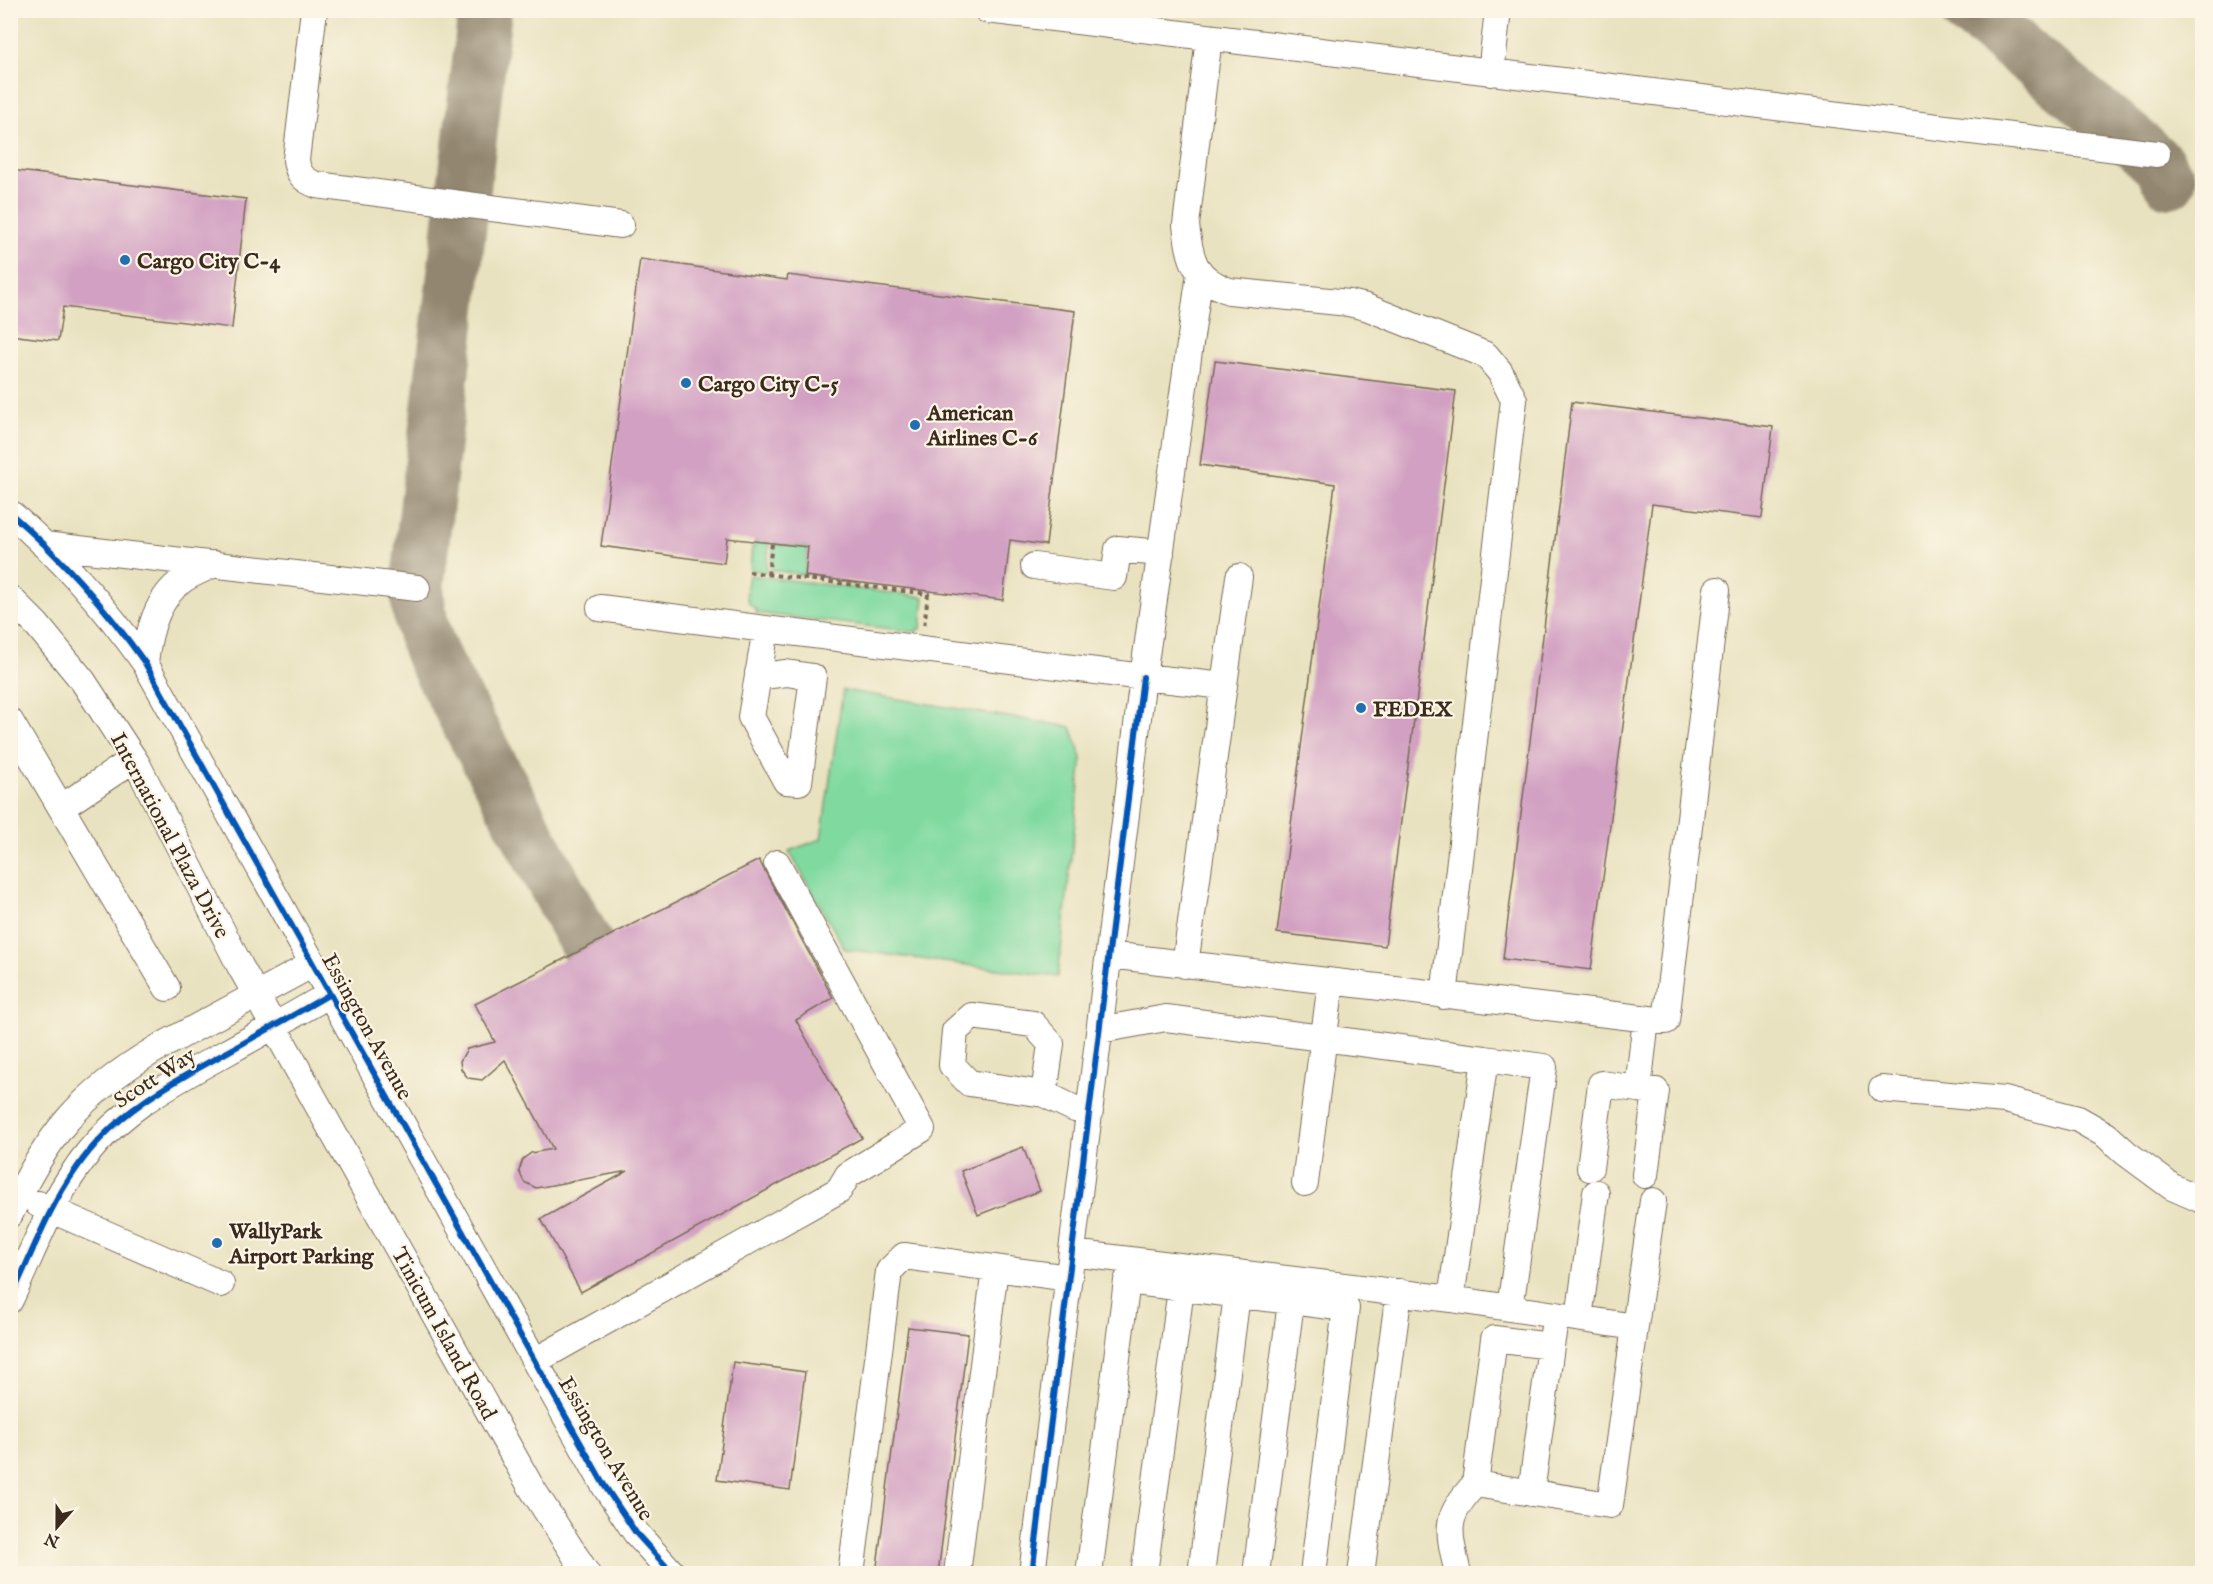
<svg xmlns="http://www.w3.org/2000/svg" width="2213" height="1584" font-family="'IM FELL English',serif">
	<rect width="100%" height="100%" fill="#fcf5e5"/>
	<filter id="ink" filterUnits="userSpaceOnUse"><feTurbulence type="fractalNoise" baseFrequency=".0167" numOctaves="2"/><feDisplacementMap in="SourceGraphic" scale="12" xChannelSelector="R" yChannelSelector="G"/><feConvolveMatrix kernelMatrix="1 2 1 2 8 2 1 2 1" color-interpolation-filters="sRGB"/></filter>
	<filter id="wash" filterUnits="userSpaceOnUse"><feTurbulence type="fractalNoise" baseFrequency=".008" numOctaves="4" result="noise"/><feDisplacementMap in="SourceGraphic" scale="24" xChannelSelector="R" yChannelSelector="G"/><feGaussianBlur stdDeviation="1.35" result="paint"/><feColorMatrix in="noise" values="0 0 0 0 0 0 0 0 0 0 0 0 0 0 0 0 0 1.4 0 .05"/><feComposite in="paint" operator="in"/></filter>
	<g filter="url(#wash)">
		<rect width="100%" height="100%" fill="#e9e2c0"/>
		<path fill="#80daa0" stroke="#5e825f" stroke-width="1.5" d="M755,541L769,543L766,572L750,570L752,547H755Z
			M774,544L808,547L805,575L771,570Z
			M749,575L924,597L921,629H917V632L756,613V609C742,601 747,589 749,575Z
			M843,690L1071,727L1082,758L1058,977L845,949L789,851L821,839Z"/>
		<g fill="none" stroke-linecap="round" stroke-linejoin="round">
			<path stroke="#92866f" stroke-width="54" d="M485,10L417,588C418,613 423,634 433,657L588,947
				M1967,10L1980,18L2134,142L2159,165L2169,181"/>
		</g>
		<g id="blocks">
			<path fill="#d2a0c2" d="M10,170L246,199L232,328L63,307L58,341L10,335Z
				M640,259L787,280L788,275L1075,311L1046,545L1010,540L1003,600L805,576L808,547L727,538L724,563L601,546Z
				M1215,361L1456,391L1385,946L1277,933L1335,484L1200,465Z
				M1572,402L1773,427L1762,518L1652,504L1591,970L1503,959Z
				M759,860L833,998L796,1020L862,1138L581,1292L541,1219L628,1171L536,1188L524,1182L519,1171L523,1159L531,1153L553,1149L505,1060L482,1080L468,1078L461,1069L460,1061L467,1049L495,1042L475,1004Z
				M1023,1147L1040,1191L978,1215L961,1171Z
				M908,1327L968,1334L938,1574H876Z
				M733,1362L805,1372L790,1490L717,1480Z"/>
		</g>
	</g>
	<g filter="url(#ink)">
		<use href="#blocks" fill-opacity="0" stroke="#786a57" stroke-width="1.5"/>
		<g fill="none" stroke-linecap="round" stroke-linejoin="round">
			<defs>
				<path id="minor" d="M314,10L296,160C298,174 303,180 317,185L621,225
					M987,10L2157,154
					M1209,38L1186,225C1190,260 1194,278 1229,291L1349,303L1366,307L1486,355L1500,372L1514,400L1444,996
					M1491,73L1498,10
					M10,513C61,557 106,608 145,663L604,1485L636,1533L673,1574
					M44,545L417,588
					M1034,566L1114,577L1118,549L1161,553
					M10,598L37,625L83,681L137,764L240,966L531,1487L587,1574
					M600,608L1143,677L1200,273
					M145,663C148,633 156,598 184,579C193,573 204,569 214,564
					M758,673L771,675L786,673L813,677L799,782L786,781L751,717L766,629
					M10,721L167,988
					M62,807L134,759
					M1109,955L1666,1021L1717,590
					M1185,965L1239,577
					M1485,1059L1544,1067L1510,1308
					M1638,1089L1656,1091L1645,1175
					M1882,1089L2005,1100L2078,1119L2106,1135L2126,1153L2172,1187L2202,1200
					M1044,1094L1051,1044L1033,1024L972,1016L955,1031L952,1065L969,1083L1044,1094L1075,1109L1090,1111
					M1590,1168L1601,1084L1638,1089L1646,1019
					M1305,1183L1331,982
					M38,1204L221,1284
					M10,1214C47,1135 80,1094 156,1049L313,964
					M1072,1253L1451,1299L1485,1059L1166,1018L1100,1030
					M1451,1299L1635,1327L1653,1201
					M10,1300C31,1256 48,1208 76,1169C112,1115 167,1085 222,1055C258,1035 294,1015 330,994
					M1556,1315L1551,1346L1494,1339L1475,1484L1610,1505L1635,1327
					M1579,1318L1596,1193
					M535,1361L839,1190L848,1175L922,1129L777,863
					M1531,1493L1551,1346
					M851,1574L889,1271L904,1256L1069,1278
					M957,1574L995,1268
					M1032,1574L1143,677L1224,686
					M1089,1574L1127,1281L1346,1308L1313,1574
					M1144,1574L1181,1288
					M1201,1574L1237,1295
					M1256,1574L1291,1302
					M1361,1574L1399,1292
					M1458,1574C1449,1531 1442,1519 1475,1484"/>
			</defs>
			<use href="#minor" stroke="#786a57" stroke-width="28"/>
			<path stroke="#786a57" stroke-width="4" stroke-dasharray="4.5 4.5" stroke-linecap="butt" d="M749,572L928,594L924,627
				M768,575L772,544"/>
			<use href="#minor" stroke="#fff" stroke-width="26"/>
			<defs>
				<path id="cycleway" d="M10,513C61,557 106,608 145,663L604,1485L636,1533L673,1574
					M10,1300C31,1256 48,1208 76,1169C112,1115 167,1085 222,1055C258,1035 294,1015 330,994
					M1032,1574L1143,677"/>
			</defs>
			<use href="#cycleway" stroke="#fcf5e5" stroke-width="10"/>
			<use href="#cycleway" stroke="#0057b8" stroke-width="6"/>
		</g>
	</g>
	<g fill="#1f6fb2" stroke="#fcf5e5" stroke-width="2">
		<circle cx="125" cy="260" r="6"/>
		<circle cx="686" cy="383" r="6"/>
		<circle cx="915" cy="425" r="6"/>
		<circle cx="1361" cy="708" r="6"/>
		<circle cx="217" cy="1243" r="6"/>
	</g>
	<g text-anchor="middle" stroke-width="4.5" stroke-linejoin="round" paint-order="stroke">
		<g font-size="22" font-weight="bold" fill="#3b2a1e" stroke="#fcf5e5" text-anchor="start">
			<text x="137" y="268">Cargo City C-4</text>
			<text x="698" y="391">Cargo City C-5</text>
			<text x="927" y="420">American<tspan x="927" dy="25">Airlines C-6</tspan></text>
			<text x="1373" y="716">FEDEX</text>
			<text x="229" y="1238">WallyPark<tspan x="229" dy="25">Airport Parking</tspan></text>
		</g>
		<g font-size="22" fill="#3b2a1e" stroke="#fcf5e5">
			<text transform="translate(171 835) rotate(62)" y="8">International Plaza Drive</text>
			<text transform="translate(368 1026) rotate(61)" y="8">Essington Avenue</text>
			<text transform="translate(154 1077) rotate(-33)" y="8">Scott Way</text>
			<text transform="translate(445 1333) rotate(61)" y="8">Tinicum Island Road</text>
			<text transform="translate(607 1448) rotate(59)" y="8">Essington Avenue</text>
		</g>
	</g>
	<rect width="2213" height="1584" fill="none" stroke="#fcf5e5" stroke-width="36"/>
	<g transform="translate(57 1527) rotate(201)" stroke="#fcf5e5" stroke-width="4.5" paint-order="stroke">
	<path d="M0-4.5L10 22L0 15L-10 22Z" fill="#3b2a1e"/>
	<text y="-9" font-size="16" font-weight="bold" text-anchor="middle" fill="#3b2a1e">N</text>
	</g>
</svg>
